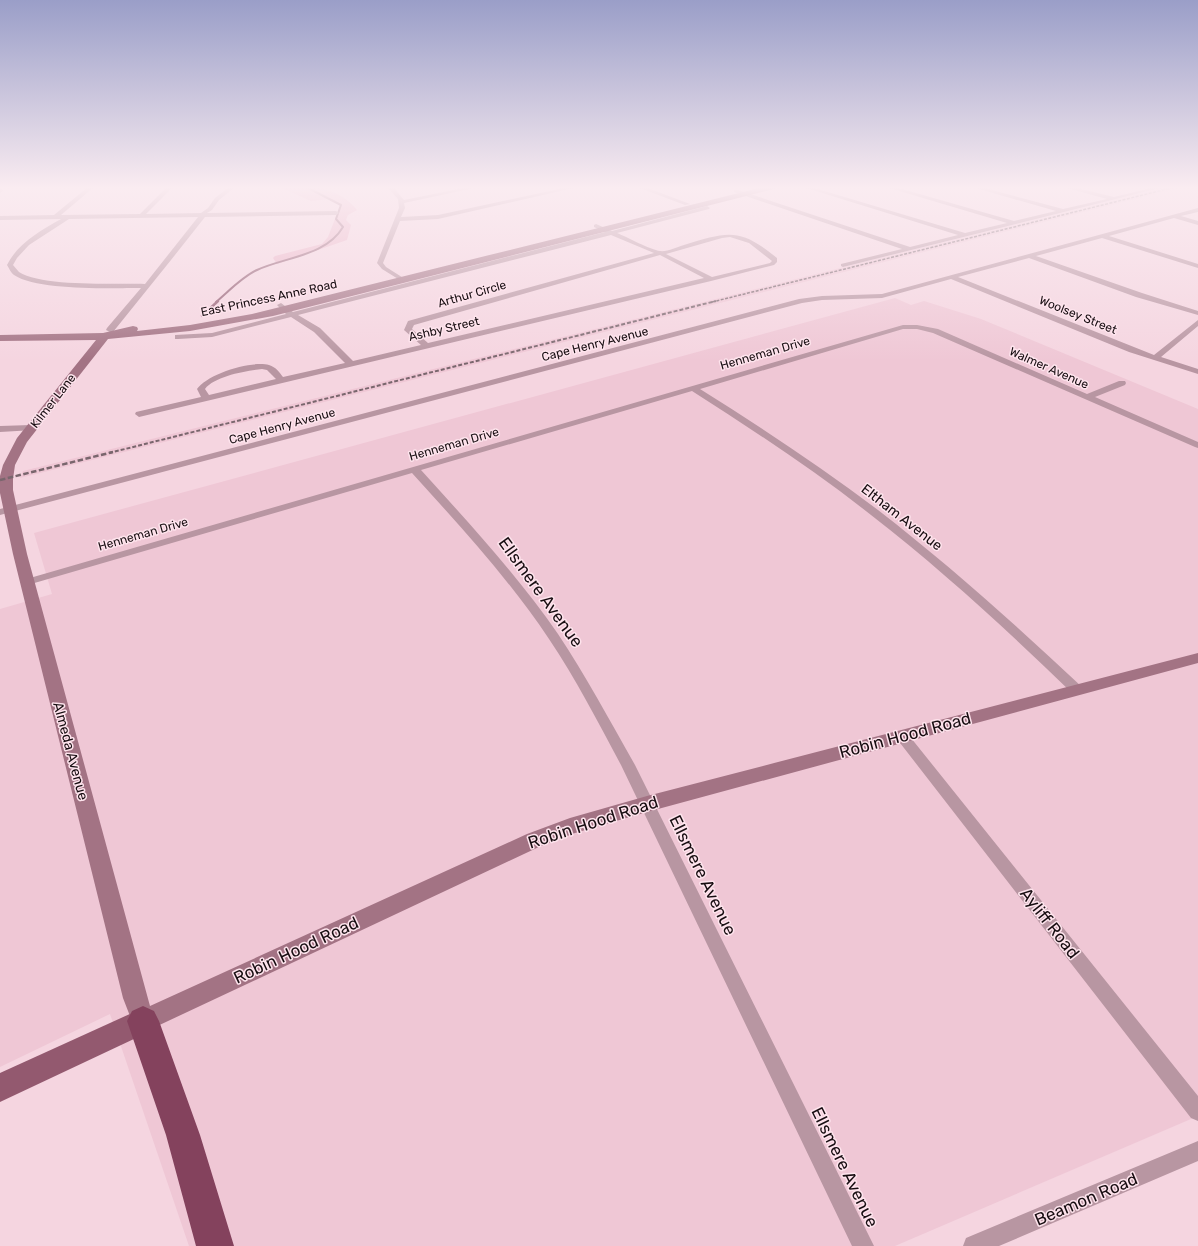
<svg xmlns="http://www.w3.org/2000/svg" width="1198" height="1246" font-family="Rubik,sans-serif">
	<rect width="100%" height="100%" fill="#f5d5e0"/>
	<path fill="#efc7d5" d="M1166,187H1184L20,478L23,471Z
		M895,298L911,305L924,301L981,319L1198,409V1116L895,1246H189L110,1014L0,1067V609L52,594L34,533Z"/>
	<path fill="#eab1c5" d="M283,187C311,187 338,186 357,210L348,215L346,220L351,225L347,240L277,264L273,258L275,256L322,244L328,237L340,206L329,199L311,201L284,189Z"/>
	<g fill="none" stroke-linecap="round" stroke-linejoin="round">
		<path stroke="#915b70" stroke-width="2" d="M216,302C229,291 242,277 257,270C285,257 326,256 343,227L336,219L341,205L306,187"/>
		<path stroke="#915b70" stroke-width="2.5" d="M202,316L218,301"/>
		<path fill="#b896a2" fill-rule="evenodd" d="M88,187H94L61,215L140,214L167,187H173L146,214L201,213L208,208L215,198L229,187L234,188L219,200L212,210L207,213L336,211L339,213L336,215L205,217L171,260L113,332H110L106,330L107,328L141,288C112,288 38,291 14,275C11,273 9,268 7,265C18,243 40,231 61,219L0,220V216L54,215ZM198,217L145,284C116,283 42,287 19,272C17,270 15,267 13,265L17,258L29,245L69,219Z
			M387,187H393L404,200L468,187H479L404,203L405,208L401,217L438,215L568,187H578L438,219L400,221L383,263L386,267L405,279L406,280L403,282L382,269L377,263L399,208L398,199Z
			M637,187H645L690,204L685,205Z
			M803,187H811L965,233L1007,223L886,187H895L1014,221L1056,211L972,187H981L1063,209L1107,199L1063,187H1073L1114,197L1155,187H1164L843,267L841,266V264L902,249L734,192V190H738L910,247L958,235Z
			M0,189L4,190L0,193Z
			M707,206L710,208L709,209L617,233C627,237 651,250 660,251C667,252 677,247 684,245C728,232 739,227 777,258V262L774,265L711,281L139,417L135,414L136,412L201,397L197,389C207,374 252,360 269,365C276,367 280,373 283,377L345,363L314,332L291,317L212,337L178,339H175V335L212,333L286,314L277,305L281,303L293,312L605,232L594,227V225L596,224L612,231ZM611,235L654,253L408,321L404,330L421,345L353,361L320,328L298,315ZM730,237L749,243L772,261L770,263L712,277L666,254L722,238ZM660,255L704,278L428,343L412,329L414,325ZM262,369L267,370L276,379L209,395L205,389C215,376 246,371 262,369Z
			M1198,208V212L1181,216L1198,221V225L1174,218L1109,236L1198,264V268L1102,238L1036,256L1142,293L1198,311V315L1136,297L1029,258L958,277L1154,355L1198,320V326L1161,357L1198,369V374L1129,352L951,279L882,298L822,300L802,303L0,515V509L799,299L822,296L882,294Z
			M903,325H917L938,329L1087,394L1119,381H1125L1126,383L1125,385L1095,397L1198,442V448L1195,447L933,333L917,329H903L700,389C761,427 821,467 878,510C949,565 1016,625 1082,687L1083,690L1082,693L1077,694L1072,693C1008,631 942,570 871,515C814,470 753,430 692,391L421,470C469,523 517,575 558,634C586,676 610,721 635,765L874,1246H852L621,765C598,722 576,679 549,639C509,579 460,526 412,473L31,584H23L21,582L23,580Z
			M31,425L34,426L36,428L34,430L0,432V426Z
			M902,731L907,733L1198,1096V1121L1191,1118L897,739L895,736L897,733Z
			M1198,1141V1161L999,1246H963L966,1238Z"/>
		<path fill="#a37384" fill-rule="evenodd" d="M763,187H775L774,189L273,316L190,331L108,339L27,442L15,465L13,479V490L27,554L150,1006L527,834L570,818L647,796L1198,653V663L647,812L575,833L541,846L151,1029L143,1032L135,1029L123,998L13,554L0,493V476L3,465L17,438L96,340L0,341V335L103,333L133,326L137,327L138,329L137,331L190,325L252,314Z"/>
		<path fill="#93596f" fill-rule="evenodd" d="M143,1008L153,1012L156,1021L153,1030L0,1102V1073Z"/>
		<path fill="#84425d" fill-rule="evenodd" d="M143,1006L154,1011L159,1021L200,1135L234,1246H196L166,1135L127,1021L132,1011Z"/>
		<path stroke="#79666d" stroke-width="1.5" stroke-dasharray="3 1.5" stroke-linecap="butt" d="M712,302L1175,187"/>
		<path stroke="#79666d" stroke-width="2" stroke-dasharray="4 2" stroke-linecap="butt" d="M109,453L716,301"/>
		<path stroke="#79666d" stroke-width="2.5" stroke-dasharray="5.5 2.5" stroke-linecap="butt" d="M0,480L113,452"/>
	</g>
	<linearGradient id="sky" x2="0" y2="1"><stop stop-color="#9a9ec8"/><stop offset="0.52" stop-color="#faecf1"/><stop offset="1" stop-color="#faecf1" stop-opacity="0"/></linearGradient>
	<rect width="1198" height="361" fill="url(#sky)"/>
	<g text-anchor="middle" stroke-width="3" stroke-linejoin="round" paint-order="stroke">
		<g font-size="12" fill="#170d11" stroke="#fee4ed">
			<text transform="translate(472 294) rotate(-16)" y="4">Arthur Circle</text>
			<text transform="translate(269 298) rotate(-12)" y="4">East Princess Anne Road</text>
			<text transform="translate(1078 315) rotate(22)" y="4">Woolsey Street</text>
			<text transform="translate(444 329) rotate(-13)" y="4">Ashby Street</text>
			<text transform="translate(595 344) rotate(-14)" y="4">Cape Henry Avenue</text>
			<text transform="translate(765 353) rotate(-16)" y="4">Henneman Drive</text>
			<text transform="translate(1049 368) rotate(24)" y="4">Walmer Avenue</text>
			<text transform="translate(53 401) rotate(-52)" y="4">Kilmer Lane</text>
			<text transform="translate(282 426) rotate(-15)" y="4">Cape Henry Avenue</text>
			<text transform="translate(454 444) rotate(-16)" y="4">Henneman Drive</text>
			<text transform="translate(143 534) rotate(-16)" y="4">Henneman Drive</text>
		</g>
		<g font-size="14" fill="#170d11" stroke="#fee4ed">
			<text transform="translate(902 517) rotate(38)" y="5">Eltham Avenue</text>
			<text transform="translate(71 751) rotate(75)" y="5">Almeda Avenue</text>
		</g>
		<g font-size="17" fill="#170d11" stroke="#fee4ed">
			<text transform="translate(541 592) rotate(54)" y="6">Ellsmere Avenue</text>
			<text transform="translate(905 735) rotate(-15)" y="6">Robin Hood Road</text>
			<text transform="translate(593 822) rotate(-18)" y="6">Robin Hood Road</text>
			<text transform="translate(703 875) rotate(64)" y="6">Ellsmere Avenue</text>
			<text transform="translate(1050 923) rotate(52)" y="6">Ayliff Road</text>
			<text transform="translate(296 950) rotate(-25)" y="6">Robin Hood Road</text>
			<text transform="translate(845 1167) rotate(64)" y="6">Ellsmere Avenue</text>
			<text transform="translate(1086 1199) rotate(-23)" y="6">Beamon Road</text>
		</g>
	</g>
</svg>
